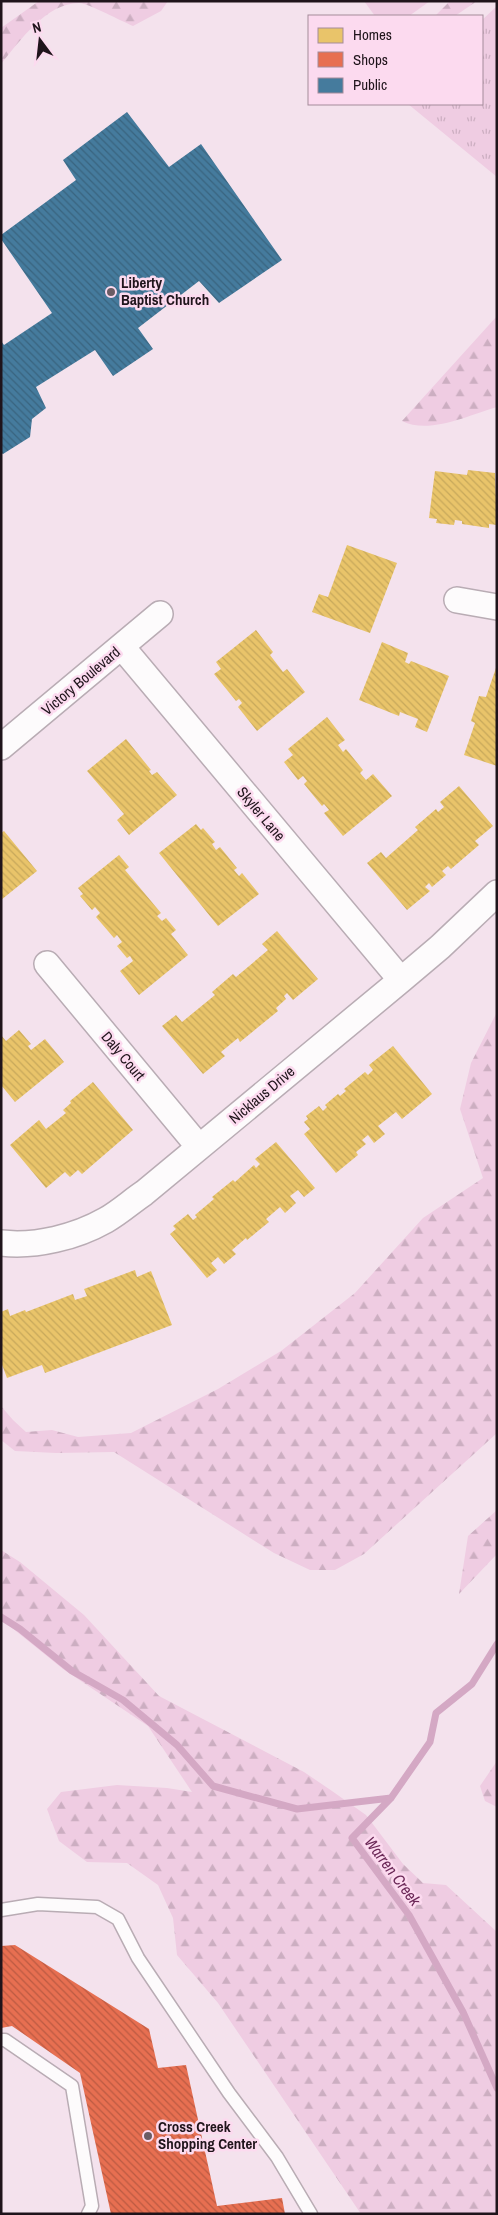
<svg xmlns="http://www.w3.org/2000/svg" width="498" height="2215" font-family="'Archivo Narrow',sans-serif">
	<defs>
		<pattern id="grass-tufts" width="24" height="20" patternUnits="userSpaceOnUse" patternTransform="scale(1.25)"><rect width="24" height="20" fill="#efcce2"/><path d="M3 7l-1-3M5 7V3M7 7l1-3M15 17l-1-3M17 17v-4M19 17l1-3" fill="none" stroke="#ccaec1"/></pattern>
		<pattern id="forest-firs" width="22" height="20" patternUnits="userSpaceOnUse" patternTransform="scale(1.25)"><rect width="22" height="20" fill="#efcce2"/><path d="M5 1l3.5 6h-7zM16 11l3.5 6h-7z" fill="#ccaec1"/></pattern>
		<pattern id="homes-back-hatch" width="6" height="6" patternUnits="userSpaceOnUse" patternTransform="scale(1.25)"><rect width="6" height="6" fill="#e9c46a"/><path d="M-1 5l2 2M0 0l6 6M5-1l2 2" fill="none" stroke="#c7a85b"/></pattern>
		<pattern id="shops-back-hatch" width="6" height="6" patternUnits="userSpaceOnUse" patternTransform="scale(1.25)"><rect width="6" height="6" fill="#e76f51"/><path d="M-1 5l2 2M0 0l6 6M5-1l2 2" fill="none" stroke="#bb5a42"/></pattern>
		<pattern id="public-back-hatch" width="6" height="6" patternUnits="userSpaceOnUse" patternTransform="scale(1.25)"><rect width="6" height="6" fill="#457b9d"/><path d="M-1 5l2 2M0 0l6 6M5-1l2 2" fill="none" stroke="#39647f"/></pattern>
	</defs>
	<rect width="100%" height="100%" fill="#f4e2ed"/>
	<path fill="url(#grass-tufts)" d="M497,6V177L408,104H482V20Z"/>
	<path fill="url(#forest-firs)" d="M39,1H168L161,11L133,26C121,21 90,4 79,3C46,3 20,41 1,64V28Z
		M450,1H477L455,16H435Z
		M497,316V407C469,415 429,435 402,421Z
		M497,1012V1433L364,1554L335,1570H310L274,1553L114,1452L56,1453L15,1451L1,1440V1406L13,1420L26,1432L52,1430L78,1437L131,1433L218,1389L281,1351L355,1293L423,1218L483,1178L460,1109L471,1063Z
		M497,1510V1554L459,1594L468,1536Z
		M1,1550L20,1562L84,1615L159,1696L304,1772L332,1791L366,1815L403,1864L423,1883L446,1885L497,1932V2214H361L218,2003L177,1955L173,1918L158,1885L127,1863L87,1862L59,1841L47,1809L61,1792L117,1785L167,1788L192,1792L148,1726L63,1669L1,1619Z
		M497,1761V1807L485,1801L480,1786Z"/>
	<path fill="#efcce2" d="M364,1H430L409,16H375Z"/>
	<path fill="url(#homes-back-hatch)" d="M468,470L495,473L497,525L489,524V528L462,524V521L455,520L454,525L436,523L437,519L429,518L435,471L467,475Z
		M347,545L397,563L370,633L312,612L319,594L328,597Z
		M256,630L273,652L270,655L283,672L287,669L305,692L257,731L238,707L242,703L239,699L236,701L214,674L221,669L216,662Z
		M382,642L408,653L405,662L409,664L411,661L449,676L427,732L415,727L418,719L400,712L399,716L359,700Z
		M497,665V766L464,755L475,723L471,721L479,696L486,697Z
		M327,717L345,740L338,745L343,752L346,749L363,770L360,773L366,780L373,774L392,796L343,836L324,813L329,810L324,804L322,806L304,784L307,781L303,776L298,780L284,762L293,755L288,749Z
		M126,739L151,770L149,771L152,775L157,772L177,795L129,835L117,820L124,814L87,771Z
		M459,786L493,826L475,841L479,845L451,869L448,866L442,871L446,875L432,887L429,883L425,887L430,891L407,910L367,863L381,852L386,858L418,830L415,827L436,809L438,812L444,807L440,802Z
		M196,824L201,830L203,828L215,842L212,844L216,850L220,847L237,868L234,870L239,876L242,873L259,894L218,926L159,853Z
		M4,831L37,871L1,900V833Z
		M119,855L129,867L125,870L161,913L157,916L162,921L166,918L176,930L171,934L188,955L139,995L120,971L133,961L130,956L127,958L117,946L122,942L117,935L114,938L96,917L100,913L95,907L92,910L80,896L83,894L78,888Z
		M277,931L318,979L293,1000L287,993L284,996L286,999L276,1008L278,1011L240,1042L238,1038L221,1052L225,1056L203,1074L162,1026L176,1015L182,1022L215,995L212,992L233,974L236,977L268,950L262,944Z
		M19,1030L31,1044L28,1046L31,1050L45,1039L64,1062L15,1102L1,1085V1035L6,1041Z
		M393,1046L432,1094L402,1119L396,1112L378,1126L385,1134L374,1143L368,1135L362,1140L366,1144L356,1152L358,1155L336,1173L304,1134L310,1129L304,1122L308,1119L306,1116L319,1106L323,1111L327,1107L325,1105L338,1094L340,1096L346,1091L344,1089L365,1072L368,1075L373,1070L369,1065Z
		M93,1082L133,1130L82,1174L78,1170L70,1177L65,1172L46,1188L10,1145L39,1120L46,1129L66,1113L63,1110L71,1103L70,1101Z
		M276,1142L315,1188L304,1197L298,1190L290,1196L296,1203L285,1213L280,1207L266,1219L269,1222L247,1240L246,1238L232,1250L236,1254L224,1264L218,1257L211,1263L217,1270L207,1278L170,1234L176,1229L173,1226L188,1214L193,1220L197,1217L195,1215L214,1199L212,1197L233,1180L235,1182L254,1165L256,1168L260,1164L255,1159Z
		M135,1270L137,1277L151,1271L172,1325L45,1373L42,1365L7,1378L1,1362V1312L8,1309L10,1316L25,1310L26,1312L73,1294L75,1300L87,1296L84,1289Z"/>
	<path fill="url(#shops-back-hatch)" d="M15,1945L149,2029L158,2068L186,2065L217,2206L282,2198L285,2214H111L80,2073L12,2026L1,2028V1946Z"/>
	<path fill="url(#public-back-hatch)" d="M127,112L169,167L201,144L282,260L219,303L199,281L138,328L153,349L113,376L95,350L36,387L46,408L32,419L30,437L3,454L1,453V341L4,345L52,313L1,239V235L76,180L63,160Z"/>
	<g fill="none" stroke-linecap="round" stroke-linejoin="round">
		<path stroke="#d4a8c4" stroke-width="7" d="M1,1617L20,1629L72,1671L123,1700L177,1745L213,1786L297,1809L391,1798
			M497,1644L472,1684L436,1713L430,1742L391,1798L352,1838L409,1915L463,2012L497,2088"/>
		<defs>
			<path id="service" d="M1,1910L38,1904L97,1907L118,1919L138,1958L229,2093L277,2157L311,2214
				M1,2040H5L72,2086L92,2206L88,2214"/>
			<path id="minor" d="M457,600L497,607
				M122,647L401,980
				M1,747L160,614
				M47,964L199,1147
				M1,1243C36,1247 76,1237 106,1220C120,1212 132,1201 144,1193L401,980L440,947L497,893"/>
		</defs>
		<use href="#service" stroke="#b9acb4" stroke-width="15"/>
		<use href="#minor" stroke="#b9acb4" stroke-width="28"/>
		<use href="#service" stroke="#fdfbfc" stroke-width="12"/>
		<use href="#minor" stroke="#fdfbfc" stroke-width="25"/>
	</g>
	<g fill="#6a5c64" stroke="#fcdaef" stroke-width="2">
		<circle cx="111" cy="292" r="5"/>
		<circle cx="148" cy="2136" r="5"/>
	</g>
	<g text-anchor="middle" stroke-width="5" stroke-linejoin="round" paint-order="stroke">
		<g font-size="15" font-weight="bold" fill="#1f141b" stroke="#fcdaef" text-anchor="start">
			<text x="121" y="288">Liberty<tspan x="121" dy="17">Baptist Church</tspan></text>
			<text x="158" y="2132">Cross Creek<tspan x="158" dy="17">Shopping Center</tspan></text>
		</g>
		<g font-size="15" fill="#1f141b" stroke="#fcdaef">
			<text transform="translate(81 681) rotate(-40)" y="5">Victory Boulevard</text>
			<text transform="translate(261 814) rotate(50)" y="5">Skyler Lane</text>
			<text transform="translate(123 1056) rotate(50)" y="5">Daly Court</text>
			<text transform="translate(262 1095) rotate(-40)" y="5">Nicklaus Drive</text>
		</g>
		<g font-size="16" font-style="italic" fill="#6b2857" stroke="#fcdaef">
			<text transform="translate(393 1871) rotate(53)" y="6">Warren Creek</text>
		</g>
	</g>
	<rect width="498" height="2215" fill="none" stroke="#1f141b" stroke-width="5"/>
	<rect x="308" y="15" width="175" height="90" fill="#fcdaef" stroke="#a48b9a"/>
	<rect x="318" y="28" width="25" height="15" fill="#e9c46a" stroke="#a48b9a"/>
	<text x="353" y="40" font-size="15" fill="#1f141b">Homes</text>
	<rect x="318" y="52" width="25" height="15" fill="#e76f51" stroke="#a48b9a"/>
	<text x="353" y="65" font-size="15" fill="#1f141b">Shops</text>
	<rect x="318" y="78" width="25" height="15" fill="#457b9d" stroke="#a48b9a"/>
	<text x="353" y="90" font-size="15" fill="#1f141b">Public</text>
	<g transform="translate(40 40) rotate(345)" stroke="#fcdaef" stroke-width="4" paint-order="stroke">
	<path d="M0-4L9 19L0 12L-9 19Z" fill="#1f141b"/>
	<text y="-8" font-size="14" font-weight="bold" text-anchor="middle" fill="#1f141b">N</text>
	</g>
</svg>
